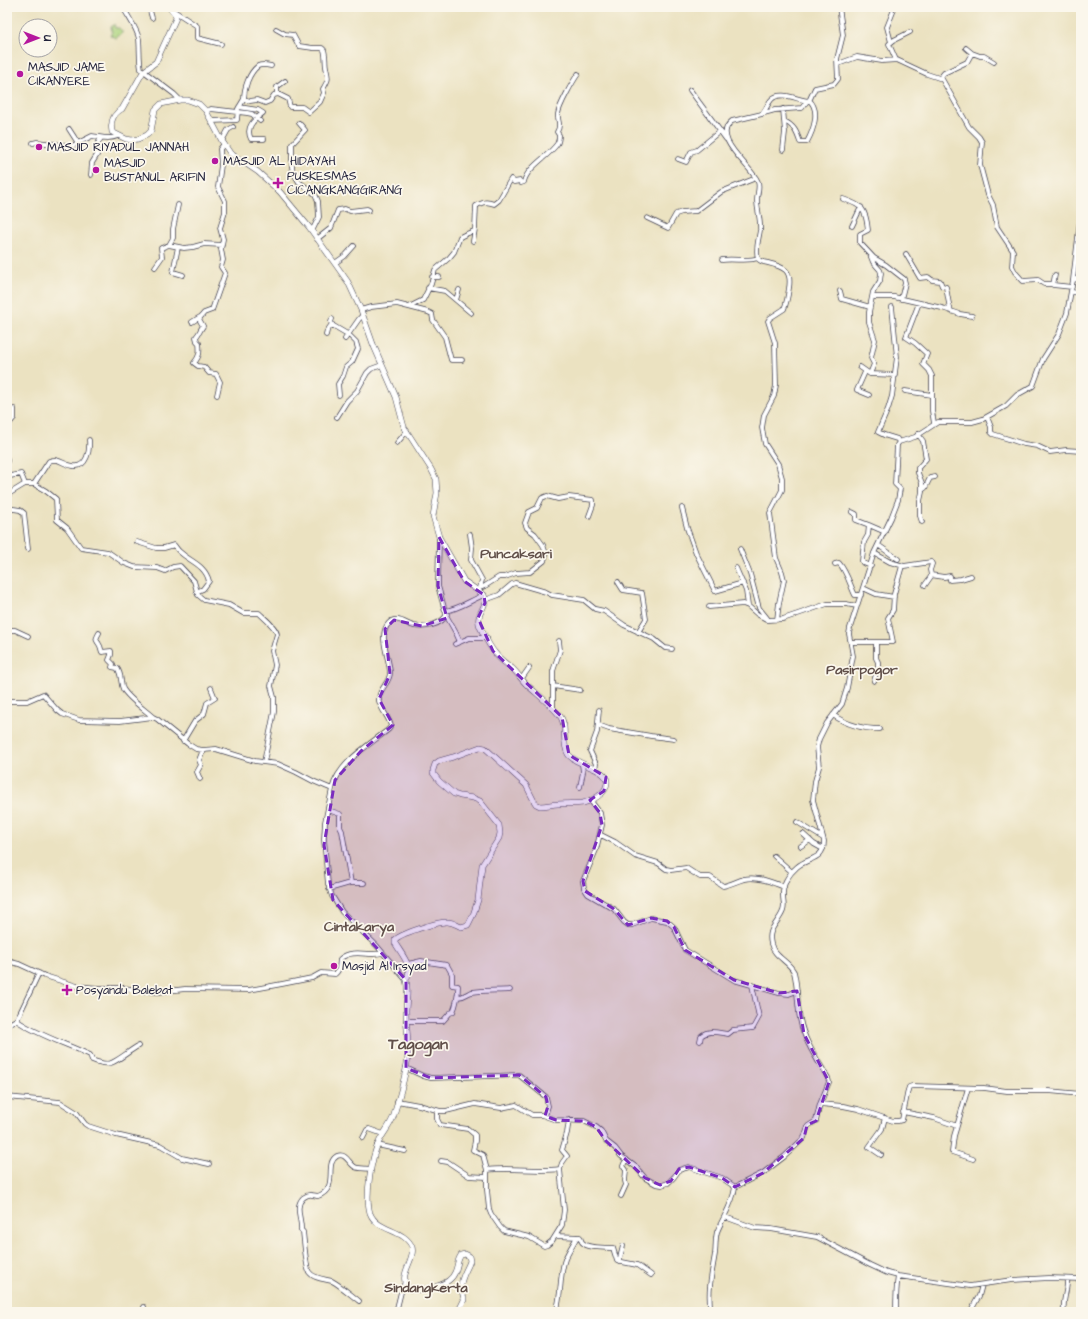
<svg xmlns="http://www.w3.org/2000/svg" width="1088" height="1319" font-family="'Architects Daughter',sans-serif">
	<rect width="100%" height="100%" fill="#fbf7ec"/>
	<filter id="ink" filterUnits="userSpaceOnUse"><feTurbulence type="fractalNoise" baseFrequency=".025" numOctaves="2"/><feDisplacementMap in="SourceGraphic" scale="8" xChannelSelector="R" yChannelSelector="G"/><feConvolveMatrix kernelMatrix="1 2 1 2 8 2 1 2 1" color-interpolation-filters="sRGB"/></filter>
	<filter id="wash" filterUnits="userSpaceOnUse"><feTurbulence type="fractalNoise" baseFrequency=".012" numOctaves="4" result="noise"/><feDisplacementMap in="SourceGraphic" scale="16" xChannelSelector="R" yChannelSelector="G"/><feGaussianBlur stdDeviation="0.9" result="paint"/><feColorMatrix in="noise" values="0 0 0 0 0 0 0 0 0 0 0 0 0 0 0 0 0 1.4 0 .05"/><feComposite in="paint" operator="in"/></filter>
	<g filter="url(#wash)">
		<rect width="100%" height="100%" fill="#ebe2c1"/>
		<path fill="#add47e" stroke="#687b5c" d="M114,24L115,28H119L122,31V33L116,38L110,35L112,32L111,27Z"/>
	</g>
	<g filter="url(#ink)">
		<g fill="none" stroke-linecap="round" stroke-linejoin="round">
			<defs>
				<path id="minor" d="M123,7C128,17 137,28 139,39C140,49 139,59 141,69L174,94L180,100
					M149,7L152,18
					M171,9L197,26V38L221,44
					M891,42L887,27L893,12
					M966,48L972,53
					M896,60L889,44L894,40L910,32
					M838,64L857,57L882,61L897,60L927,74L942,79L969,127L979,137L982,142L980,165L988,195L993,205L997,227L1013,251L1012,266L1015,272L1023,281L1038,280L1044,284H1053
					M940,78L944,73L967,62L972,53L980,56H984L994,62
					M690,90L726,139
					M277,94V87L285,81
					M244,99C244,88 249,73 258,66C262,64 267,65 271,66
					M239,107L258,110L263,113C254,120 245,127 251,139H264
					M206,111L211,109L247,113L252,114L260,121
					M764,113L775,110L802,108L807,101
					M212,121L237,120L238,109L244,99L250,101L257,100L265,103L270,101L274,95L278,94L288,99L290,107H302L309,112L320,102L324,93L323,89C330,77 328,79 326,67C325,62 326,56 324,50L322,48H313L299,46L293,35L285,34L276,29
					M784,121C794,125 797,133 800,142H807C813,131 821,110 809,100
					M299,123L305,130L292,144V167L293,172L299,182L315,194L318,201L319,217L312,231
					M69,129L78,143
					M222,141L228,130L233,127
					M33,143L37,142L72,146L92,136C102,137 108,140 118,136
					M783,150L785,132L783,109
					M678,159L686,162L691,152L697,150L720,131
					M91,175L92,163L97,155V145L101,138
					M843,199C862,205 866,209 868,230L860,234V243L874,258L886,265L904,279L905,283L901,299
					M178,205L173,229V238L169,245L184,248L193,247L204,244L222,245
					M647,218L668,228L676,214L682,212L696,211L721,192L756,178
					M852,226L861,207
					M317,239L331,228L338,210L345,209L350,211L367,209L369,210
					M473,241L475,229L476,206C483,202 486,201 494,204L499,200L511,179L514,182L520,181L521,183L524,182C527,167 548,157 557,144C559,141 559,138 559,135L557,132C562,124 557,121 558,114C559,106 573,81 578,74
					M178,247L173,272L183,275
					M906,254L920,278L928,277L932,280L940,281L942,286L946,287C947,292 949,307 951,311
					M722,260C733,258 748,262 758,258
					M335,263L345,256L354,246
					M155,267L162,257L161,248L169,245
					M1055,275L1053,285L1072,287
					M432,277H439
					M1073,280L1081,278
					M428,288L445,291L471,313
					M840,291L842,299L870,307
					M1071,292L1081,293
					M872,297H894L942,308L960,314L972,316
					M456,300L459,290
					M919,303L906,337L915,343L927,354L923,364L929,370L932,376V411L934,423
					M409,307L423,300L431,284L435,270L449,258L454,252L460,237L466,234L474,231
					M892,307L897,357L892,396L888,409L878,432L884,435L897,439L899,442
					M361,310L371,307L397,304L428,312L432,314L433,320L445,337L451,360H462
					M332,319L331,322L332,325L349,335L356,342L358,349L352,362L346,367L343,376L338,384L339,395
					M192,322L200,317
					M326,335L327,331L332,324
					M345,339L359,319L363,315
					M860,367L870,374L895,375
					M865,372L857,390L869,395
					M870,374L874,364L871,358L875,340L869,322V312L873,292L880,281L881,273L880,270L873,262L871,257
					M905,391L932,395
					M217,395L220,382L216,374L209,373L204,367L198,366L194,363C200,356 200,352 199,343L197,341L196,337C199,334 200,330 203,326L199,319L204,313L212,310L225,273L221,267L223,260L221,249L223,239L220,228L225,212V201L218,187L221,165L220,149L224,144
					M337,417L347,401L357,391L367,373L371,369L382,365
					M987,417L991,427V432L993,434L1024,444L1037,446L1050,452L1066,450L1081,451
					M7,426L14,418V409
					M918,434L923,441L926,459L918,468V473L922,483V492L920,501V516L922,522
					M397,443L407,431
					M7,460V461
					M7,473L10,476L21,474L25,484
					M34,484L49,461C59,457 63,465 73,466C87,468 90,450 89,440
					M922,490L925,488L930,478L935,477
					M7,495L25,484H34L46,491L56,499L57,520L67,528L81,548L108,552L124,563L134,567L157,568L165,571L173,567L180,566L194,581L198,595L204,600L229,605L243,613H259C264,618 276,627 277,634L272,651L275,665L271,686L274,697V712L264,762
					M7,508L20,510L24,513L28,549
					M682,508L687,528L696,553L715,591L743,583
					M852,512L856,514V520L869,525L868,535L864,542L862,561L863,563L871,566
					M869,525L885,532
					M470,534L472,548L471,560L482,580L480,588
					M439,537L438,586L445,611
					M137,542L156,548H164L174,545C176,547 177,550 180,552C191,562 205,565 209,581L203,589L196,592
					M878,545L898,559
					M740,549L750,574L759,608L767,618
					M874,553L890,562L904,566L931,562L932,564L930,570L931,575L944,577L950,576V580L961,579L971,576
					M835,564L839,563C847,572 850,585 855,595H861
					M736,568L746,591L748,606
					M618,582L623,590L642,593L646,619L638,632
					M925,585L932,575
					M480,588L485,586L499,577H505L516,573L530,572L544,561L546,554L543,545L535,534L527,528L525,523L529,512L537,508L542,498L547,496L558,499L569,497L593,500V505L589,516
					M863,588L876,594L894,597
					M485,600L499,595L512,584L515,583L546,592L552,595L584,600L595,609L604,611L624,625L654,639L665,648L672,649
					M709,607L743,604L748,606L757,614L768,620L783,619L827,604H846L857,606
					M446,615L456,633L460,642
					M777,620L779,603L784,580L782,572L776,558L770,513L782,490V478L778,464L765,444L762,428L764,415L774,396L776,385L775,343L768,321L770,318L784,309C787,302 788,296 789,288C792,270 784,267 768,263C764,262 759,262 758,258C755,250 759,238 760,230C761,220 757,210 757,200C757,194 760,187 758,182C752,166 710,138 732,121L762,114C766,110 767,105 771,100C780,90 797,100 809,101L815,88L834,84L838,79L837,59L843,35L839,7
					M7,630H15L28,636
					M99,633C94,642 97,639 100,646C101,648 101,650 102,652L111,651V655L109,660L113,664L112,667L117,668C122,674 120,682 123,689C129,699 144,709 153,717
					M851,642H893L888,618L893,610L894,594L902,566
					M455,644L469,638H487
					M522,678L529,668
					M874,681L878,668V662L876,658V642
					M553,686L580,690
					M7,701H27L43,694L57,710L62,714L79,720L120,721L153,717L157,719L188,744L196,749L203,750L216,749L255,761L278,764L296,772L313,781L332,789L325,822L324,839L328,884L332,896L342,912L377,946L406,980
					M553,707V671L560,650L559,641
					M833,715C847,725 864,729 880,729
					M598,725L609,729L651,736L674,739
					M183,741L195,721L204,714L207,703L215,698L211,688
					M595,769L596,764L590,751L597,732L599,710
					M200,779L197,772L201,765L199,760L203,750
					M580,787L583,772L582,764
					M332,789C339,762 368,746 389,729L391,726C389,717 381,710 379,701C378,689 390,683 390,673C390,659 377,635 389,623C396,615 406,624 414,626C425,628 442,625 447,614L445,611C459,609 471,600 484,595
					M590,800L600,813L602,825L596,850L583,881L584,888L588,894L614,909L624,922L628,925H632L651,918L667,921L674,927L685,950L734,980L779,993L789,994L797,991
					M328,810L340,814V827L342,831L351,883
					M797,822L823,838
					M803,834L814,844L823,849
					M601,835L615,842L635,856L658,863L666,869L671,870L686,868L700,877H710L723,886C730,885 737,881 744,879C757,876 772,882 784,887
					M801,846L810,840
					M774,856L792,872
					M329,889L350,883H364
					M7,961L19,964L45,976L77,986L99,988H124L144,991L158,992L185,989L249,990L282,984L312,978L321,973L335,974L337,972L339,969L340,959C353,948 370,957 382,953
					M458,997C466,997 466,993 472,992C485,990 497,991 510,990
					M16,1020C39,1036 65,1043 90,1055L92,1060C97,1062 105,1065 111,1063C119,1060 129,1051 138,1046
					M406,1021H443L450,1013L453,1012C457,1003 458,996 458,986L452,985V974L447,965L421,961L408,964
					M7,1025L16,1020L20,1013L39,973
					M700,1041L701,1036C709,1029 719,1033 728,1034L733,1030L753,1028L759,1017L752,985
					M406,1068L423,1076L431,1078L519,1075L546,1097L548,1106L545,1116
					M7,1097L60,1102L76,1112L85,1124L88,1126L116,1135L160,1145L182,1158L209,1164
					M397,1101L419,1105L440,1111H446L475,1104L501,1108L516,1105L532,1115H542L556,1120L584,1121L596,1127L601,1131L606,1141L615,1148L621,1156L636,1167L645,1178L656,1184L662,1185L668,1183L674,1177L679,1170L689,1167L722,1178L735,1187
					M820,1104L843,1106L858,1109L893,1121H898L902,1120L908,1090L909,1087L912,1086L984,1088L1007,1091H1049L1081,1094
					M437,1110V1119L440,1125L468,1129L475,1135V1141L473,1150L483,1155L487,1170V1190L489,1209L491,1214L500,1227L504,1231L529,1237L544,1246L547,1245L552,1241L562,1225L564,1210L560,1169L562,1163L567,1156L562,1150L567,1133L569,1120
					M903,1112L934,1118L957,1126L954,1136L952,1152L973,1159
					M957,1126L968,1088
					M363,1138L367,1130L369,1129L383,1134
					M377,1145L405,1151
					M881,1155L869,1147L882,1129L885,1118
					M441,1161L448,1162L469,1176L487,1177
					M487,1170C511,1167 536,1172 560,1169
					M621,1196L626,1185L625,1181L626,1170L623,1166L626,1159
					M725,1217L755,1228L771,1229L817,1237L870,1265L887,1273L898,1276L970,1286L1012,1280L1049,1278L1081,1279
					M556,1236L580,1237C581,1239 581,1242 583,1243C588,1249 605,1247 613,1248L617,1261L637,1265L651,1275
					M619,1262L623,1246
					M359,1301C351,1295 340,1285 332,1281C325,1279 314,1279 309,1272C306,1267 304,1240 303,1232L301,1230C302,1219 294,1207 303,1198C306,1196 308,1194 312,1195C314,1195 316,1196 318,1196C340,1188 323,1164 337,1156C346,1152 349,1164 355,1167C359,1169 366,1168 371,1169
					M143,1312L144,1307
					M396,1312L401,1292L405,1282
					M556,1312C562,1295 559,1276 565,1259C568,1252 573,1244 577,1237
					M711,1312C707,1292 712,1273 715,1254C716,1246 715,1240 717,1232C723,1217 733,1204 735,1187L763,1173L784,1157L804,1138L808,1126L816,1121L820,1104L829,1082L828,1078C817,1059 804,1041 800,1019C797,1004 798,988 794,972C789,961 774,957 771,944C767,928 778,924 783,911C785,906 783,901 783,896C782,884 789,874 797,867C808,857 824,861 824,841L813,800L815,781L819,767L817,747L819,739L827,723L842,704L847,688L853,656L849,634L850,628L874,553L891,518L898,500L900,489L895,484L897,445L899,442L915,437L938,422H972L983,419L1006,406L1017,395L1033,386L1043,359L1059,334L1067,313L1073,280L1081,212
					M896,1312C896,1300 896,1288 898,1276
					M970,1312L979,1296L982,1285
					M1064,1312C1062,1300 1068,1290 1067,1279"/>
				<path id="major" d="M169,7L175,14L176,18L156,62L143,72L122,109C113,114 110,121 112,132L126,139L132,140L138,139L147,135L151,131L155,110L161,104L180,100H188L199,104L206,111L222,141L230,153L258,172L280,192L309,227L348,282L361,310L373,344L396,397L404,427L431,469L436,479L437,493L433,516L439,537L464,581L484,595C489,608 474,613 480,627C484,635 489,646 495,653C500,660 507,664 513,669C518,674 522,680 527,685C538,695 551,704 560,716C568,725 561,742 568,754C576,766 609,768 607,783C606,794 592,801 583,803C575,804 566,803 558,804C552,804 547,806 540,806L536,804L534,801L526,785L485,748L480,747L453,757L439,761L435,764L433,770V773L439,781L454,794L460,796L473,798L480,801L499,825L500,833L499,838L482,865L478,900L473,915L468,925L461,927C456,925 452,921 446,922C437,922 399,934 395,940V943C402,955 414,967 406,980C409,990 406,1001 406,1011C406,1026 409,1041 408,1056C406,1076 399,1097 394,1115C391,1125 383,1133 379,1142C371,1158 365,1196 370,1213C377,1232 405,1229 412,1247C416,1260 395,1278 410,1289C423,1292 450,1286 455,1272C458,1266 457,1260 461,1255L465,1254L469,1256L470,1261C467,1270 461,1276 461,1287C461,1291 464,1295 464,1300L458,1312"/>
			</defs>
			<use href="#minor" stroke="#403f4f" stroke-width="5.5"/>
			<use href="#major" stroke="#403f4f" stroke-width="6"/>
			<use href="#minor" stroke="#fff" stroke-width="4"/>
			<use href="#major" stroke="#fff" stroke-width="5"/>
		</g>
	</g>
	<path fill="#7b2cbf" fill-opacity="0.2" stroke="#7b2cbf" stroke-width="3" stroke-dasharray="8 5" stroke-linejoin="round" d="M439,537L464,581L484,595L485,603L478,618L493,651L562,717L569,755L606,777L604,791L590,800L600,813L602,825L583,881L585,891L614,909L628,925L651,918L667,921L674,927L685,950L734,980L779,993L797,991L804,1034L829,1082L816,1121L807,1125L804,1138L763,1173L735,1187L722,1178L689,1167L679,1169L671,1181L660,1185L645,1178L606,1141L596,1127L584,1121L556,1120L545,1116L548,1106L546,1097L519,1075L431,1078L406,1068V980L333,900L324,845L335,780L361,751L393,725L379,699L390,674L385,629L394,620L422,626L447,618L438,586Z"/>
	<g fill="#b5179e" stroke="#fbf7ec" stroke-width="1.5">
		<circle cx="20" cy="74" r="4"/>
		<circle cx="39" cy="147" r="4"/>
		<circle cx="215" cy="161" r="4"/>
		<circle cx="96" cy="170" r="4"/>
		<path d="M276 177h4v4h4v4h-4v4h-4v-4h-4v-4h4z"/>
		<circle cx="334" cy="966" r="4"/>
		<path d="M65 984h4v4h4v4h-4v4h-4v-4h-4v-4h4z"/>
	</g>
	<g text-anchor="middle" stroke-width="3.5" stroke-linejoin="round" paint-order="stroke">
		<g font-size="12" fill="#22223b" stroke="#fbf7ec" text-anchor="start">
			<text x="28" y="71">MASJID JAME<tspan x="28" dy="14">CIKANYERE</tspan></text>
			<text x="47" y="151">MASJID RIYADUL JANNAH</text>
			<text x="223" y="165">MASJID AL HIDAYAH</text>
			<text x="104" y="167">MASJID<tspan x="104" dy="14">BUSTANUL ARIFIN</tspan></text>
			<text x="287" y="180">PUSKESMAS<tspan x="287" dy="14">CICANGKANGGIRANG</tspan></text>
			<text x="342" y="970">Masjid Al Irsyad</text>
			<text x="76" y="994">Posyandu Balebat</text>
		</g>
		<g font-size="14" font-weight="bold" fill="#604f49" stroke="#fbf7ec">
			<text x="516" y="558">Puncaksari</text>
			<text x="862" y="674">Pasirpogor</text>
			<text x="359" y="931">Cintakarya</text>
			<text x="426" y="1292">Sindangkerta</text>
		</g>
		<g font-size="16" font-weight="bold" fill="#604f49" stroke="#fbf7ec">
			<text x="418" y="1049">Tagogan</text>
		</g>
	</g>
	<rect width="1088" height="1319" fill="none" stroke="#fbf7ec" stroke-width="24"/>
	<g transform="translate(38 38) rotate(90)"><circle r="19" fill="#fbf7ec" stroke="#a4a2a5"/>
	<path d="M0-3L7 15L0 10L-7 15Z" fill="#b5179e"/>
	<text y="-6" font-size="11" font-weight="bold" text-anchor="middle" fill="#22223b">U</text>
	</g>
</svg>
